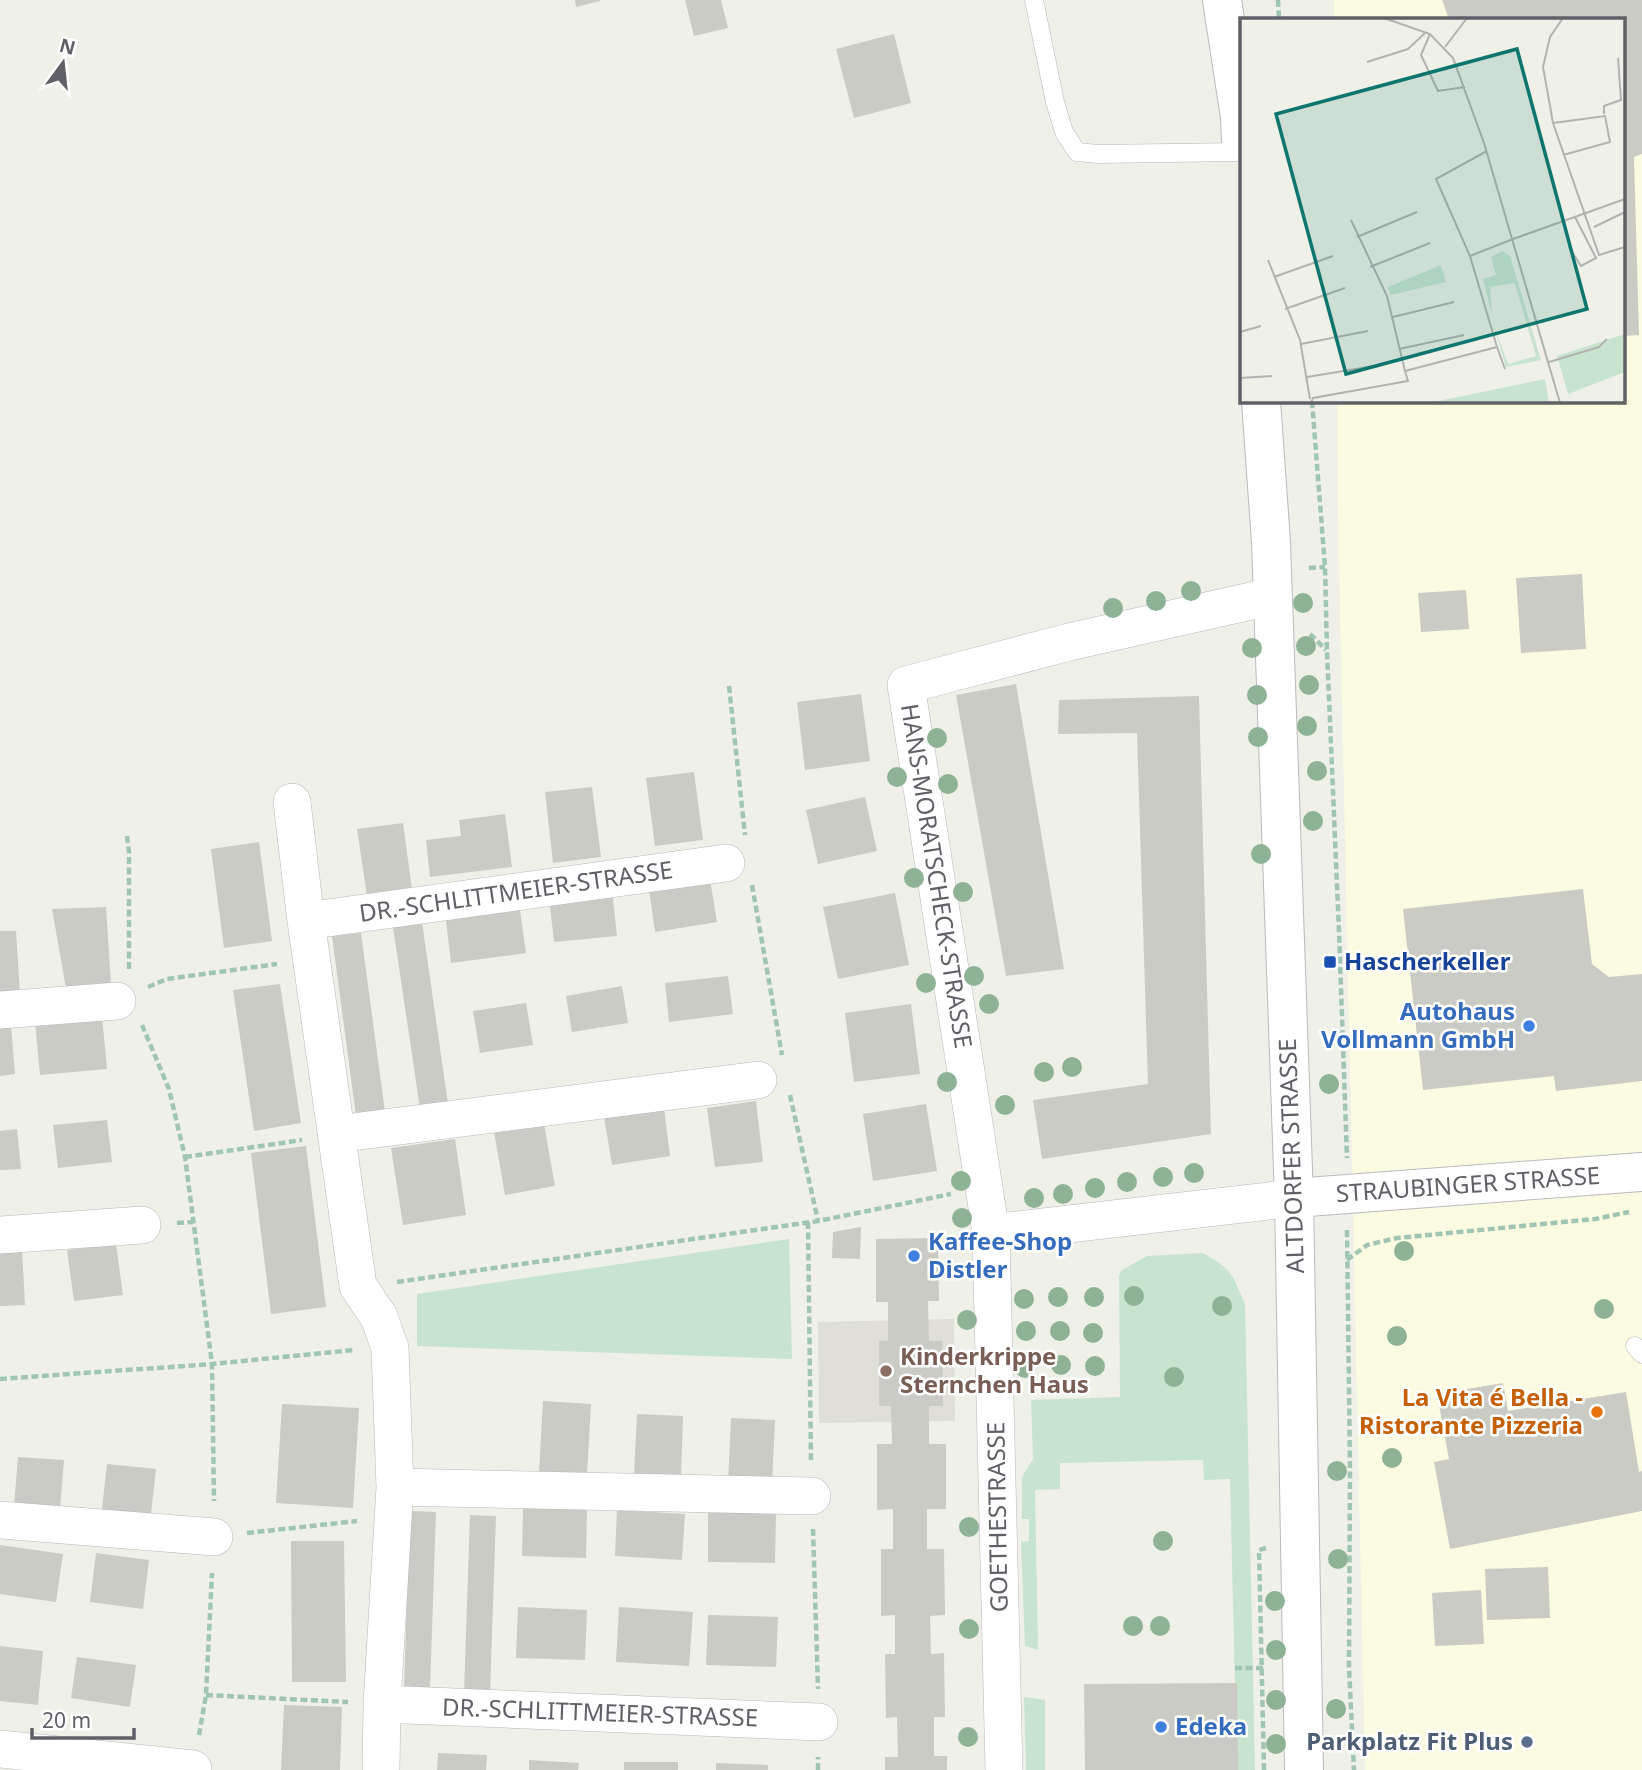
<svg xmlns="http://www.w3.org/2000/svg" width="1642" height="1770" font-family="'Noto Sans',sans-serif">
	<rect width="100%" height="100%" fill="#eff0e8"/>
	<path fill="#fbfbe2" d="M1334,0H1642V1770H1365L1338,515L1337,401H1623V19H1334Z"/>
	<path fill="#dfdfd7" d="M954,1319L955,1421L819,1423L818,1322Z"/>
	<path fill="#c8e4cf" d="M789,1239L792,1359L417,1346V1294Z
		M1202,1253C1232,1268 1232,1274 1245,1304L1255,1770H1237L1230,1479L1204,1480L1203,1460L1060,1463V1489L1035,1490L1038,1650L1025,1646L1021,1542L1029,1541V1519H1022V1477L1033,1459L1031,1400L1120,1397L1119,1275L1122,1270L1147,1256Z
		M1024,1697L1045,1700V1770H1026Z"/>
	<path fill="#cbcbc5" d="M575,0H600V1L576,7Z
		M685,0H721L728,28L694,36Z
		M1442,0H1642V154L1634,157L1639,335L1623,336V19H1449Z
		M894,34L911,103L854,118L836,49Z
		M1582,574L1586,649L1521,653L1516,578Z
		M1466,590L1469,629L1421,632L1418,593Z
		M1016,684L1064,969L1006,976L956,695Z
		M861,694L870,761L805,770L797,702Z
		M1199,696L1211,1134L1042,1159L1033,1100L1148,1084L1137,733L1058,734L1059,700Z
		M694,772L703,840L655,846L646,778Z
		M592,787L601,857L553,863L545,792Z
		M865,797L877,851L818,864L806,810Z
		M505,814L512,867L430,877L426,840L461,836L459,820Z
		M403,823L412,889L367,896L357,829Z
		M259,842L272,941L224,948L211,849Z
		M709,873L717,922L655,932L648,882Z
		M1583,889L1592,964L1609,977L1642,974V1081L1556,1091L1554,1076L1423,1090L1403,909Z
		M612,890L617,936L554,942L549,897Z
		M895,893L909,965L838,979L823,907Z
		M519,903L526,953L451,963L445,913Z
		M106,907L111,984L66,988L52,909Z
		M422,922L449,1111L421,1115L393,927Z
		M0,931H16L20,994L0,995Z
		M361,933L385,1112L356,1116L332,936Z
		M728,976L733,1014L669,1022L665,983Z
		M280,984L301,1123L254,1131L233,990Z
		M622,986L628,1023L572,1032L566,996Z
		M526,1003L533,1045L480,1053L473,1011Z
		M911,1004L920,1074L854,1082L845,1013Z
		M102,1015L107,1069L40,1075L35,1021Z
		M11,1026L15,1074L0,1076V1027Z
		M756,1101L763,1162L715,1167L707,1108Z
		M926,1104L937,1171L873,1181L863,1114Z
		M664,1108L670,1156L612,1165L604,1117Z
		M107,1120L112,1162L58,1168L53,1125Z
		M544,1124L555,1186L505,1195L494,1132Z
		M17,1129L21,1169L0,1170V1131Z
		M455,1139L466,1215L403,1225L391,1148Z
		M306,1146L326,1307L271,1314L251,1153Z
		M861,1227L860,1259L832,1258L833,1232Z
		M938,1238L939,1301H928L929,1341H942L943,1406H929V1444H946V1509H927V1549H944L945,1615L930,1616L931,1654L944,1653L945,1717H934V1756H947V1770H885V1757H898L897,1717L886,1718L885,1654H895V1615L881,1616V1549H893V1509L877,1510V1444H892L891,1406H879V1341H888V1302H876V1239Z
		M116,1244L123,1295L74,1301L67,1250Z
		M22,1249L25,1305L0,1306V1250Z
		M1503,1383L1508,1411L1626,1392L1639,1472L1642,1471V1511L1450,1549L1434,1462L1449,1459L1437,1394Z
		M543,1401L591,1404L587,1475L539,1472Z
		M282,1404L359,1408L353,1508L276,1503Z
		M637,1414L683,1416L681,1476L634,1474Z
		M731,1418L775,1420L772,1485L728,1483Z
		M18,1457L64,1460L60,1509L14,1506Z
		M107,1464L156,1469L150,1523L101,1518Z
		M523,1508L587,1510L586,1558L522,1556Z
		M617,1510L685,1514L682,1560L615,1556Z
		M410,1511L436,1512L430,1690L404,1689Z
		M708,1511H776L775,1563L708,1562Z
		M470,1515L496,1516L490,1694L464,1693Z
		M291,1541H344L346,1682H292Z
		M0,1545L63,1554L56,1602L0,1594Z
		M96,1553L149,1560L143,1609L90,1602Z
		M1548,1567L1550,1618L1487,1620L1485,1569Z
		M1481,1590L1484,1644L1435,1646L1432,1593Z
		M518,1607L587,1610L585,1660L516,1658Z
		M619,1607L693,1612L689,1666L616,1662Z
		M708,1615L778,1617L776,1667L706,1665Z
		M0,1646L43,1651L38,1705L0,1701Z
		M77,1657L136,1665L130,1707L71,1698Z
		M1237,1683L1238,1770H1085L1084,1684Z
		M284,1705L342,1707L340,1770H281Z
		M438,1753L487,1755L486,1770H437Z
		M529,1760L579,1763L578,1770H529Z
		M624,1762H678V1770H624Z
		M716,1763L768,1765V1770H716Z"/>
	<g fill="none" stroke-linecap="round" stroke-linejoin="round">
		<defs>
			<path id="lane" d="M1034,0L1055,102L1064,132L1077,152L1098,154L1241,152
				M1635,1346L1642,1354"/>
			<path id="street" d="M292,802L306,921L358,1286L379,1317L390,1348L395,1487L382,1704L381,1770
				M306,921L726,863
				M0,1010L117,1001
				M337,1134L758,1080
				M991,1233L1294,1198
				M0,1235L142,1225
				M395,1487L812,1496
				M0,1520L214,1537
				M382,1704L819,1722
				M0,1749L193,1769
				M1004,1770L991,1233L906,685L1069,642L1273,596"/>
			<path id="secondary" d="M1222,0L1240,117L1241,141
				M1261,401L1271,542L1294,1198L1304,1770
				M1294,1198L1642,1172"/>
		</defs>
		<use href="#lane" stroke="#b8b8bd" stroke-width="19"/>
		<use href="#street" stroke="#b8b8bd" stroke-width="38"/>
		<use href="#secondary" stroke="#b9bac0" stroke-width="40"/>
		<path stroke="#a1c5b4" stroke-width="4.5" stroke-dasharray="7 3.5" stroke-linecap="butt" d="M1278,0L1279,19
			M1312,401L1325,567L1327,651L1339,932L1347,1158
			M1309,568L1325,567
			M1310,634L1326,650
			M729,686L745,835
			M127,836L129,852V970
			M752,885L782,1055
			M148,987L167,979L277,964
			M142,1025L169,1089L185,1157L212,1364L214,1501
			M790,1095L818,1221
			M185,1157L302,1140
			M808,1222L811,1461
			M177,1223L193,1222
			M1347,1230L1350,1468L1349,1668L1354,1770
			M1347,1260L1367,1245L1397,1238L1595,1219L1629,1212
			M397,1282L818,1221L951,1194
			M0,1379L212,1364L354,1350
			M813,1529L818,1689
			M247,1533L357,1521
			M1235,1668H1265
			M206,1695L348,1702
			M199,1735L206,1695L212,1573
			M818,1770V1757
			M1264,1770L1259,1550L1266,1548"/>
		<use href="#lane" stroke="#fff" stroke-width="18"/>
		<use href="#street" stroke="#fff" stroke-width="37"/>
		<use href="#secondary" stroke="#fff" stroke-width="38"/>
	</g>
	<g fill="#8eb295">
		<circle cx="1191" cy="591" r="10"/>
		<circle cx="1156" cy="601" r="10"/>
		<circle cx="1303" cy="603" r="10"/>
		<circle cx="1113" cy="608" r="10"/>
		<circle cx="1306" cy="646" r="10"/>
		<circle cx="1252" cy="648" r="10"/>
		<circle cx="1309" cy="685" r="10"/>
		<circle cx="1257" cy="695" r="10"/>
		<circle cx="1307" cy="726" r="10"/>
		<circle cx="1258" cy="737" r="10"/>
		<circle cx="937" cy="738" r="10"/>
		<circle cx="1317" cy="771" r="10"/>
		<circle cx="897" cy="777" r="10"/>
		<circle cx="948" cy="784" r="10"/>
		<circle cx="1313" cy="821" r="10"/>
		<circle cx="1261" cy="854" r="10"/>
		<circle cx="914" cy="878" r="10"/>
		<circle cx="963" cy="892" r="10"/>
		<circle cx="974" cy="976" r="10"/>
		<circle cx="926" cy="983" r="10"/>
		<circle cx="989" cy="1004" r="10"/>
		<circle cx="1072" cy="1067" r="10"/>
		<circle cx="1044" cy="1072" r="10"/>
		<circle cx="947" cy="1082" r="10"/>
		<circle cx="1329" cy="1084" r="10"/>
		<circle cx="1005" cy="1105" r="10"/>
		<circle cx="1194" cy="1173" r="10"/>
		<circle cx="1163" cy="1177" r="10"/>
		<circle cx="961" cy="1181" r="10"/>
		<circle cx="1127" cy="1182" r="10"/>
		<circle cx="1095" cy="1188" r="10"/>
		<circle cx="1063" cy="1194" r="10"/>
		<circle cx="1034" cy="1198" r="10"/>
		<circle cx="962" cy="1218" r="10"/>
		<circle cx="1404" cy="1251" r="10"/>
		<circle cx="1134" cy="1296" r="10"/>
		<circle cx="1058" cy="1297" r="10"/>
		<circle cx="1094" cy="1297" r="10"/>
		<circle cx="1024" cy="1299" r="10"/>
		<circle cx="1222" cy="1306" r="10"/>
		<circle cx="1604" cy="1309" r="10"/>
		<circle cx="967" cy="1320" r="10"/>
		<circle cx="1026" cy="1331" r="10"/>
		<circle cx="1060" cy="1331" r="10"/>
		<circle cx="1093" cy="1333" r="10"/>
		<circle cx="1397" cy="1336" r="10"/>
		<circle cx="1061" cy="1365" r="10"/>
		<circle cx="1095" cy="1366" r="10"/>
		<circle cx="1025" cy="1368" r="10"/>
		<circle cx="1174" cy="1377" r="10"/>
		<circle cx="1392" cy="1458" r="10"/>
		<circle cx="1337" cy="1471" r="10"/>
		<circle cx="969" cy="1527" r="10"/>
		<circle cx="1163" cy="1541" r="10"/>
		<circle cx="1338" cy="1559" r="10"/>
		<circle cx="1275" cy="1601" r="10"/>
		<circle cx="1133" cy="1626" r="10"/>
		<circle cx="1160" cy="1626" r="10"/>
		<circle cx="969" cy="1629" r="10"/>
		<circle cx="1276" cy="1650" r="10"/>
		<circle cx="1276" cy="1700" r="10"/>
		<circle cx="1336" cy="1709" r="10"/>
		<circle cx="968" cy="1737" r="10"/>
		<circle cx="1276" cy="1744" r="10"/>
	</g>
	<rect fill="#1a4fb4" stroke="#fff" stroke-width="2.5" x="1323" y="955" width="14" height="14" rx="3.5"/>
	<g fill="#3f7fe0" stroke="#fff" stroke-width="2.5">
		<circle cx="1529" cy="1026" r="7"/>
		<circle cx="914" cy="1256" r="7"/>
		<circle cx="1161" cy="1727" r="7"/>
	</g>
	<circle fill="#8d6e63" stroke="#fff" stroke-width="2.5" cx="886" cy="1371" r="7"/>
	<circle fill="#e8710a" stroke="#fff" stroke-width="2.5" cx="1597" cy="1412" r="7"/>
	<circle fill="#5c6f8a" stroke="#fff" stroke-width="2.5" cx="1527" cy="1742" r="7"/>
	<g text-anchor="middle" stroke-width="5" stroke-linejoin="round" paint-order="stroke">
		<g font-size="24" fill="#5f6167" stroke="#fff">
			<text transform="translate(936 876) rotate(81)" y="8">HANS-MORATSCHECK-STRASSE</text>
			<text transform="translate(516 892) rotate(-8)" y="8">DR.-SCHLITTMEIER-STRASSE</text>
			<text transform="translate(1292 1156) rotate(-92)" y="8">ALTDORFER STRASSE</text>
			<text transform="translate(1468 1185) rotate(-4)" y="8">STRAUBINGER STRASSE</text>
			<text transform="translate(998 1517) rotate(-91)" y="8">GOETHESTRASSE</text>
			<text transform="translate(600 1713) rotate(2)" y="8">DR.-SCHLITTMEIER-STRASSE</text>
		</g>
		<g font-size="24" font-weight="bold" fill="#164399" stroke="#fff" text-anchor="start">
			<text x="1344" y="970">Hascherkeller</text>
		</g>
		<g font-size="24" font-weight="bold" fill="#366cbe" stroke="#fff" text-anchor="start">
			<text x="1515" y="1020" text-anchor="end">Autohaus<tspan x="1515" dy="28">Vollmann GmbH</tspan></text>
			<text x="928" y="1250">Kaffee-Shop<tspan x="928" dy="28">Distler</tspan></text>
			<text x="1175" y="1735">Edeka</text>
		</g>
		<g font-size="24" font-weight="bold" fill="#785e54" stroke="#fff" text-anchor="start">
			<text x="900" y="1365">Kinderkrippe<tspan x="900" dy="28">Sternchen Haus</tspan></text>
		</g>
		<g font-size="24" font-weight="bold" fill="#c56008" stroke="#fff" text-anchor="end">
			<text x="1583" y="1406">La Vita é Bella -<tspan x="1583" dy="28">Ristorante Pizzeria</tspan></text>
		</g>
		<g font-size="24" font-weight="bold" fill="#4e5e75" stroke="#fff" text-anchor="end">
			<text x="1513" y="1750">Parkplatz Fit Plus</text>
		</g>
	</g>
	<g transform="translate(1240 18)">
		<rect width="385" height="385" fill="#eff0e8"/>
		<path d="M262,233L270,238L301,342L266,349L253,305L268,346L296,338L275,265L250,269L252,297L243,261L256,257L251,239ZM201,247L206,264L150,277L148,269ZM385,316V354L328,376L317,338ZM305,361L309,385H189Z" fill="#c8e4cf"/>
		<path fill="none" stroke="#b1b3b0" stroke-width="2" d="M144,0L190,16L213,40L244,125L320,385M323,0L310,19L303,49L313,105L359,237L385,229M190,16L181,37L198,73L225,69M205,29L227,0M127,44L168,31L185,15M364,96V88L381,82L378,40M313,105L365,98L370,124L323,137M111,202L147,278L165,353M354,209L385,194M117,219L177,194M273,221L385,181M329,229L341,248L356,240L335,199M230,238L273,221M28,242L60,322L70,381M130,249L190,225M34,259L93,238M45,291L105,270M153,299L214,284M0,314L21,308M61,326L128,313M257,329L265,351M159,331L224,317M309,344L359,329L367,321M67,359L134,348M0,360L32,358M71,385L73,380L168,363L165,353L257,329L230,238L196,161L247,133"/>
		<path fill="#0f766e" fill-opacity="0.15" stroke="#0f766e" stroke-width="3.5" d="M277,31L347,291L106,356L36,96Z"/>
		<rect width="385" height="385" fill="none" stroke="#5f6167" stroke-width="3.5"/>
	</g>
	<g transform="translate(63 63) rotate(15)" stroke="#ffffff" stroke-width="5" paint-order="stroke">
	<path d="M0-5L12 26L0 18L-12 26Z" fill="#5f6167"/>
	<text y="-10" font-size="19" font-weight="bold" text-anchor="middle" fill="#5f6167">N</text>
	</g>
	<path d="M32 1728v10h102v-10" fill="none" stroke="#5f6167" stroke-width="3.5"/>
	<text x="42" y="1728" font-size="21" fill="#5f6167" stroke="#ffffff" stroke-width="5" paint-order="stroke">20 m</text>
</svg>
